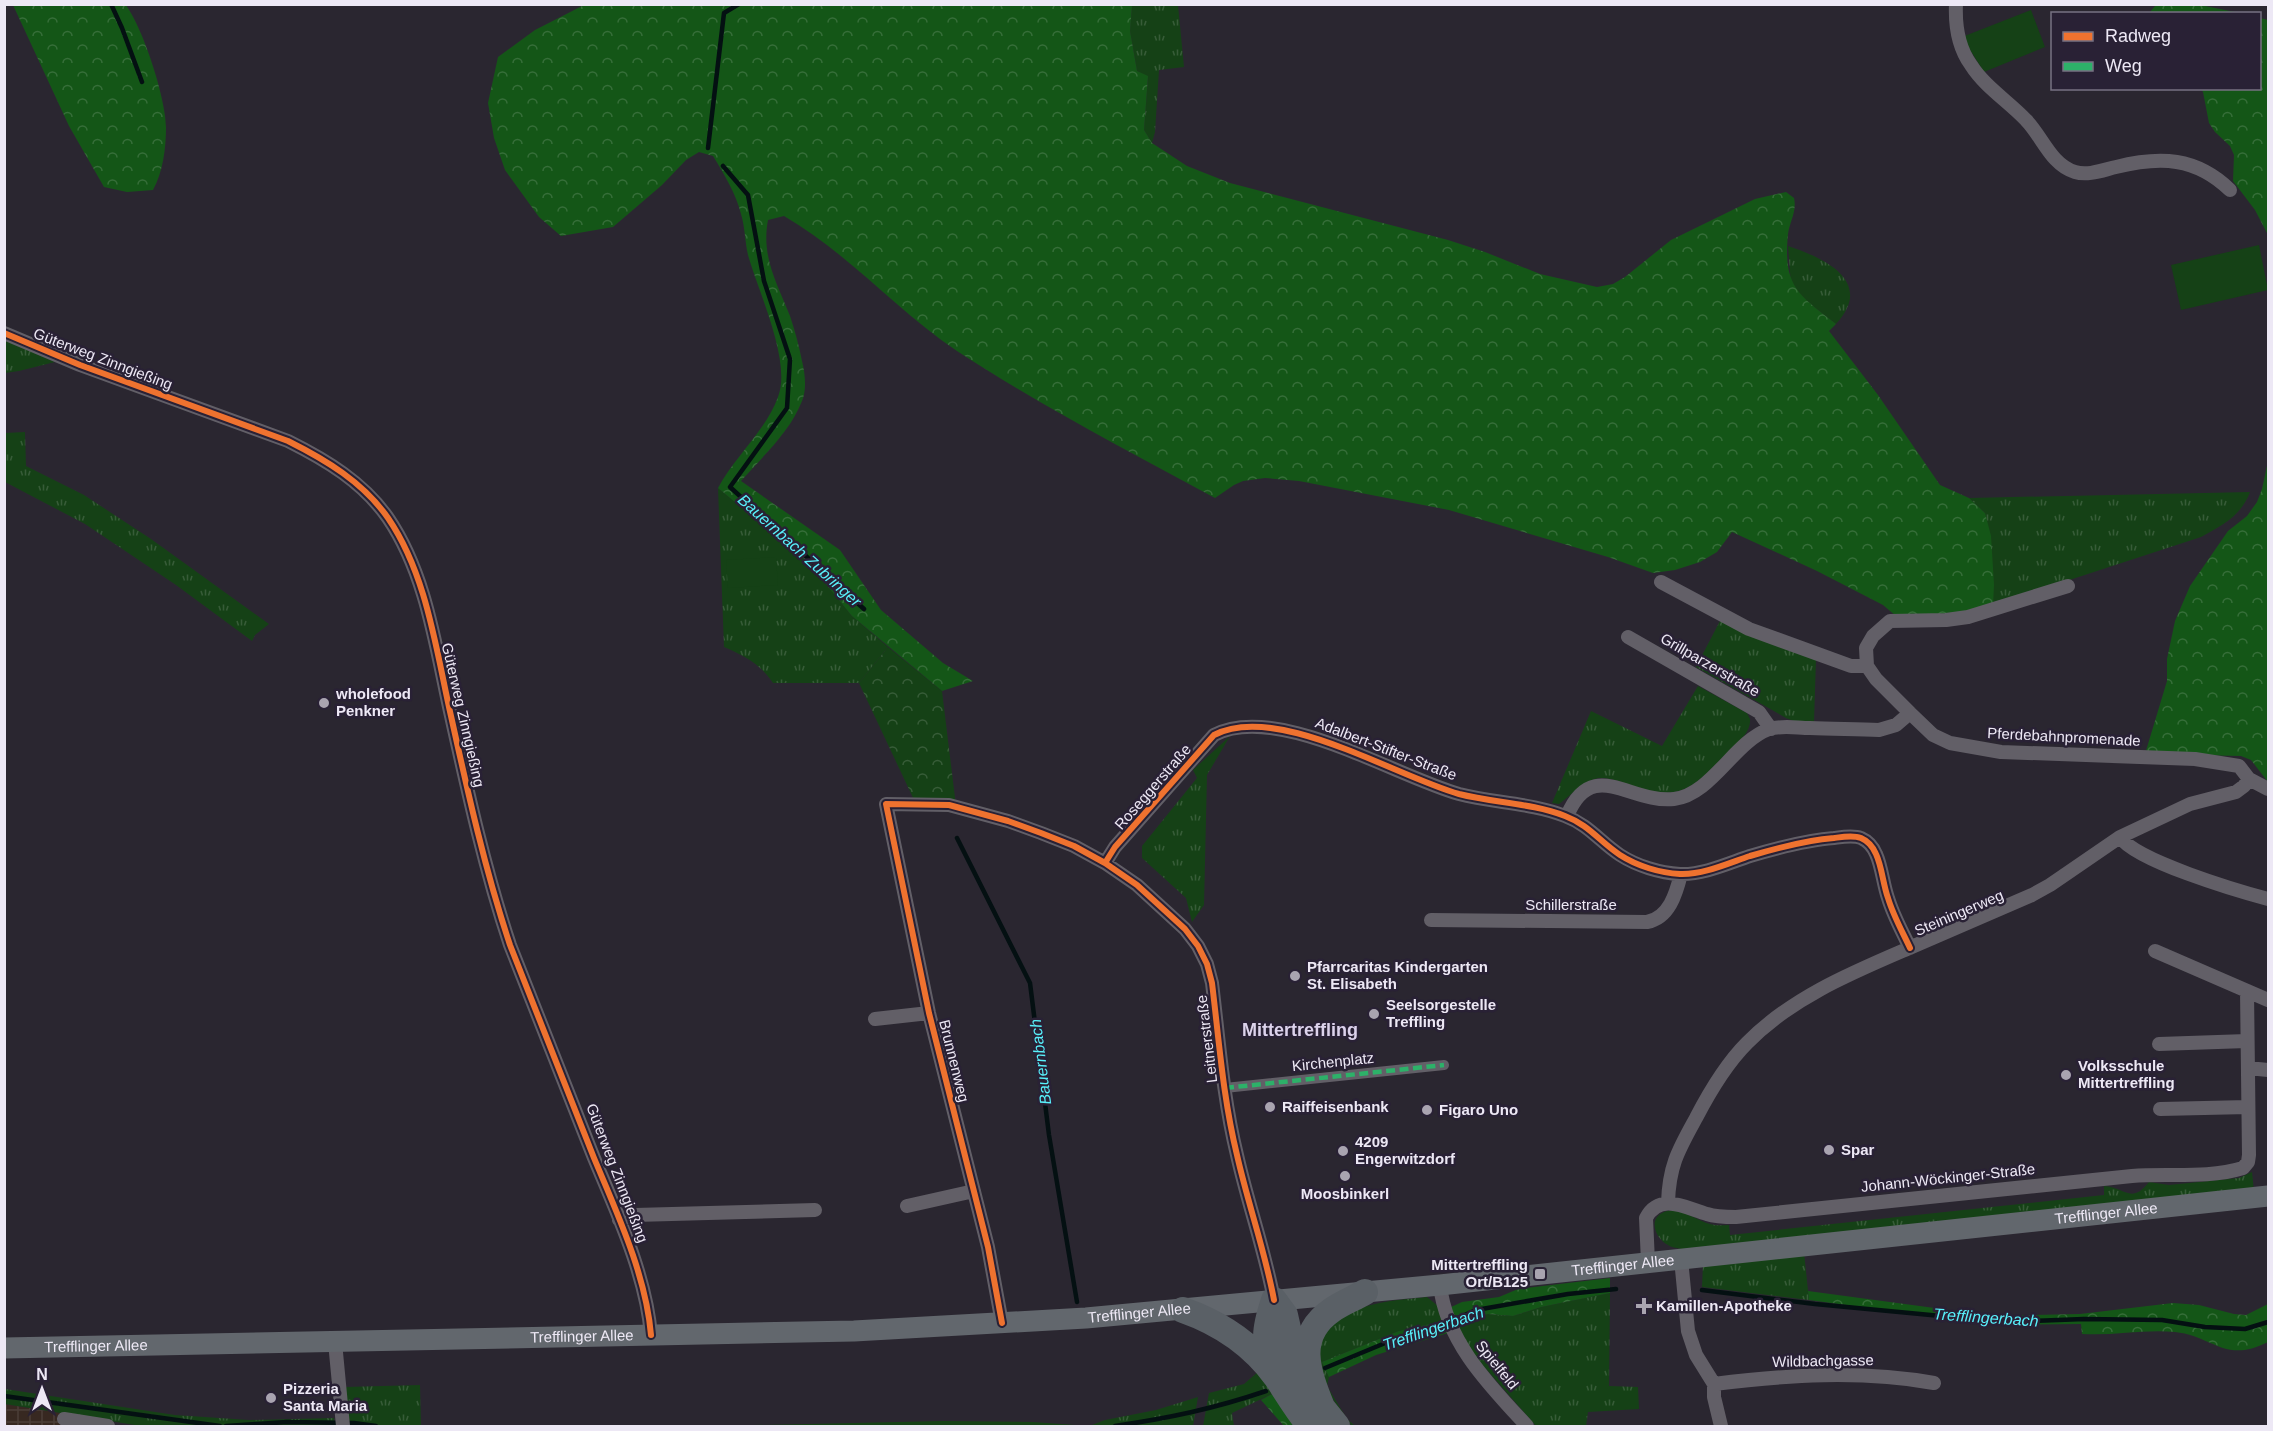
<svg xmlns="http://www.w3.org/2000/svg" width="2273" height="1431" font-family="Helvetica,sans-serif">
	<defs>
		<pattern id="industrial-grid" width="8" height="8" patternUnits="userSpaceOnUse" patternTransform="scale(1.5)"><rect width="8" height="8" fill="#372821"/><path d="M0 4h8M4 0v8" fill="none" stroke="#4a3d37"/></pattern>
		<pattern id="grass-tufts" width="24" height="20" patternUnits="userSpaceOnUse" patternTransform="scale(1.5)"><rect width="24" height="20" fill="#154116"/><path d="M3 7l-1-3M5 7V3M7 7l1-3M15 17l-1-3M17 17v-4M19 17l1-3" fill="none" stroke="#375c38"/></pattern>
		<pattern id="forest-crowns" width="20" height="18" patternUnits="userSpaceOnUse" patternTransform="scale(1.5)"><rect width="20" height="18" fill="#145617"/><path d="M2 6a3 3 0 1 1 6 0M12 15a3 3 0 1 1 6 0" fill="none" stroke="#366e39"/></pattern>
		<pattern id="park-crowns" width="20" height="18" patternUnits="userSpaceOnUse" patternTransform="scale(1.5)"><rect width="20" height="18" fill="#154116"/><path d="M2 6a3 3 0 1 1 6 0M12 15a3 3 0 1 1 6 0" fill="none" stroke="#375c38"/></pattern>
	</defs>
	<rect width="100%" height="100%" fill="#2a2630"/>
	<path fill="url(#industrial-grid)" d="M4,1404L66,1414L64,1426H5Z"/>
	<path fill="url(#grass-tufts)" d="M1132,5H1178L1184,67L1159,70L1155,132L1152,143L1144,130L1148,77L1137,71L1130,31Z
		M1788,246C1825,258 1875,282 1836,324L1805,300L1791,284Z
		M5,340L55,362L19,371L5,373Z
		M25,432L26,466L84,495L151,539L269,624L255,635L252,641L176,585L85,524L5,482V433Z
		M718,488L808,562L852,616L888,647L859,683H773C760,664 745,656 724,647Z
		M2250,492C2241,516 2223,525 2201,537L1993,605L1985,513L1969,498Z
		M1721,619L1816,659L1814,722H1796L1786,718L1696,667Z
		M1698,686L1747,713L1750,719C1751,733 1738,742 1728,752C1700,780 1685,802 1642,789C1630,785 1614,778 1601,778C1584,779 1572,795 1559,804L1552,803L1591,711L1662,746Z
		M1230,736L1207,775L1204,905L1192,922L1186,898L1142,858V846L1197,778L1193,770Z
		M2252,1172L2254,1191L1682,1249C1678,1248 1672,1248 1668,1245C1656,1239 1647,1219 1664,1212C1680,1206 1695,1220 1710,1224C1716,1226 1723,1225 1729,1225L1730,1235L2104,1195V1186C2125,1187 2131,1205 2149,1182L2169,1185L2239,1178Z
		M1804,1252L1809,1300L1702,1287L1703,1264Z
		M1610,1293L1609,1386L1638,1387L1639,1409L1588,1412L1586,1426H1536L1466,1346L1457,1327L1467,1319L1488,1314L1513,1316L1541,1307Z
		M1427,1297L1438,1306L1443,1321L1399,1331L1322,1362L1329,1377L1327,1386L1347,1419L1355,1426H1352L1320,1381L1319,1334C1348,1303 1388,1301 1427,1297Z
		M1259,1371L1274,1393L1232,1413L1234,1426H1203L1209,1393L1244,1384Z
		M420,1385L421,1426H348L345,1387Z
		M5,1389L175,1415L249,1420L334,1418L335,1426H141L5,1404Z
		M1198,1397L1193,1426H711L943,1421L1033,1422L1089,1426L1105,1420L1156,1410Z"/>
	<path fill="url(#forest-crowns)" d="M125,4C143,27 166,99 166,127C166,148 163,172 153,190L127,192L104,187L69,126L13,5Z
		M584,5H1132L1130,31L1137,71L1148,76L1144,130L1152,143L1187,166L1230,183L1448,240L1485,252L1540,274L1597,287L1613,284L1625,277L1671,240L1755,199L1786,192L1794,198C1797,211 1790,221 1788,234C1783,287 1798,294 1836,324L1829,331L1878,395L1940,485L1969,498L1985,513L1991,536L1994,585L1993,605L1966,613L1896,616L1883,605L1817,571L1732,532L1717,552L1700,562L1675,570L1653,573L1608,557L1449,510L1299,481L1265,478L1243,481L1234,485L1215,498C1128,451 1040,405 957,351C896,310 848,253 784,216L768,220C761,257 777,283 790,316C795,331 799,346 802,361C805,373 807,389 802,401C790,432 762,457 741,481L840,550L881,610L943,663L973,681L942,691L852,616L808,562L718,488C735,456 765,432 778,397C792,362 758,291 748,255C745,242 745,227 741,214C736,194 724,174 713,156L699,152L686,160L662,185L613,227L561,236L539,217L505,170L494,138L488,103L498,57L535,30Z
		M2156,5H2200L2240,13H2149Z
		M2260,18L2268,20V235L2255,210L2233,181L2234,155L2230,146L2215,132L2209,123L2203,92L2201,89L2260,88Z
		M2268,461V782L2251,760L2241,756L2145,754L2167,681V659L2175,621L2190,586L2228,531L2247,516L2257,502L2262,489Z
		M1610,1278V1293L1541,1307L1513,1316L1488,1314L1467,1319L1457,1327L1449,1308L1462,1302L1499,1297L1518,1289Z
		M1808,1291L1994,1316L2080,1314L2173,1303L2199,1305L2234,1314L2246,1315L2268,1304V1342C2225,1364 2213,1336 2175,1332C2144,1329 2113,1336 2082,1334L2081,1324L1996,1325L1809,1300Z
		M1443,1321L1448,1333L1376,1355L1329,1377L1322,1362L1399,1331Z
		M1274,1393L1298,1426H1284L1261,1400Z"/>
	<path fill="url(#park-crowns)" d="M888,647L942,691L956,806L915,802L859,683Z"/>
	<path fill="#154116" d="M2031,10L2045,47L1984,72L1962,37Z
		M2259,245L2268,290L2181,310L2171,265Z
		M776,557L778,585L728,588L726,560Z"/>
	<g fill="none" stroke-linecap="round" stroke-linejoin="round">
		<path stroke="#041012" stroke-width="4.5" d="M111,4L122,28L142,82
			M708,148L724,13L739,4
			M723,166L748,195L764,281L790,359L787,408L730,487L864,609
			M957,838L1030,983L1049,1135L1077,1302
			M1702,1290L1815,1304L2004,1322L2084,1319L2162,1320L2205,1327L2245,1329L2268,1322
			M1325,1368L1390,1341L1440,1326L1476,1310L1568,1294L1616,1289
			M4,1396L220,1426
			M226,1426L287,1422L354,1423L376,1426
			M1115,1426C1169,1418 1213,1409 1266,1391"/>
		<path stroke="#625f67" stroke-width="10" d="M1225,1088L1444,1065"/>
		<path stroke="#625f67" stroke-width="14" d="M1956,4C1955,26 1958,47 1971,65C1985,87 2008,101 2026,120C2042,136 2051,165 2075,172C2088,176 2103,170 2116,167C2160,156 2196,157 2230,190
			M4,333L80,365L288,441C326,460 363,482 388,518C427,575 436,650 451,716C468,793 485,870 510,945C538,1016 566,1087 594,1158C617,1213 646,1275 651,1335
			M1661,582L1749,629L1851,666H1867
			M2068,586L1968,617L1946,620L1890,621L1873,636L1866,648L1867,666L1876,679L1910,713L1933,735L1950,743L2001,752L2195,759L2239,766L2249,779L2268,789
			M1628,637L1759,712L1771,729
			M1567,816C1592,756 1630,804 1674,799C1711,795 1734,742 1769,729C1782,725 1797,728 1810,728C1833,729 1856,729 1879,730L1896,725L1910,713
			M2120,837C2136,861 2238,891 2268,899
			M1105,863L1115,847L1214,735C1276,702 1395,776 1459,794C1494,803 1532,803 1565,816C1589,825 1600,842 1620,855C1637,866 1660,873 1680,874C1703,875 1729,863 1750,856C1777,848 1806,840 1834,838C1842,837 1853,835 1861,838C1868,841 1873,847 1876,854C1882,867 1883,884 1888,898C1893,915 1902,931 1910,948
			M1431,920L1647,922C1669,918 1676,894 1681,874
			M2155,951L2268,1000
			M875,1019L929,1013
			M2159,1044L2247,1041
			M2248,1068L2268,1070
			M2160,1109L2248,1107
			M1668,1203C1669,1165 1679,1149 1696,1118C1710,1091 1726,1064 1747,1043C1791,998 1851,973 1907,949C1949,931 1991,913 2032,895L2050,885L2120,837L2190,804L2236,792L2244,786L2249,779
			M907,1206L974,1191
			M619,1220L635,1215L815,1210
			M1681,1259L1688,1331L1696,1355L1714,1384V1397L1721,1426
			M1648,1262L1646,1218C1660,1192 1686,1208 1707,1214C1716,1217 1726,1217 1736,1217L2132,1176C2168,1173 2207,1179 2243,1168L2248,1162L2249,1155L2247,991
			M1440,1285C1446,1342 1490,1386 1527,1426
			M1002,1323L988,1247L929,1013L886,804L949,805L1008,821L1041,833L1074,846L1105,863L1137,885L1185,929L1198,946L1207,964L1212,983C1219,1040 1223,1098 1237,1155C1248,1204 1265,1251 1274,1300
			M335,1342L343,1426
			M1714,1384C1787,1375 1860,1370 1934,1383
			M64,1419L108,1426"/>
		<path stroke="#62676d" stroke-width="21" id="s1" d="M4,1348L854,1331L1086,1318L1440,1285L2268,1196"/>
		<path stroke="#5a6066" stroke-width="26" d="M1274,1300L1285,1315L1294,1355L1308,1390L1337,1426
			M1183,1310C1220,1323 1252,1344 1276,1377C1287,1393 1297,1411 1310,1426
			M1274,1372C1264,1339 1263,1333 1274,1300
			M1322,1407C1308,1372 1294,1336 1332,1310C1342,1303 1355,1298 1365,1292"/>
		<path stroke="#2db169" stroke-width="4.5" stroke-dasharray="9 4.5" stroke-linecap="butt" d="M1225,1088L1444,1065"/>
		<defs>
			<path id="cycleway" d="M4,333L80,365L288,441C326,460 363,482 388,518C427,575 436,650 451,716C468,793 485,870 510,945C538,1016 566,1087 594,1158C617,1213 646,1275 651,1335
				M1105,863L1115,847L1214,735C1276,702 1395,776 1459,794C1494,803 1532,803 1565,816C1589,825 1600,842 1620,855C1637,866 1660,873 1680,874C1703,875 1729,863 1750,856C1777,848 1806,840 1834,838C1842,837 1853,835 1861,838C1868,841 1873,847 1876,854C1882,867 1883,884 1888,898C1893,915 1902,931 1910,948
				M1002,1323L988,1247L929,1013L886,804L949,805L1008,821L1041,833L1074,846L1105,863L1137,885L1185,929L1198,946L1207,964L1212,983C1219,1040 1223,1098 1237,1155C1248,1204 1265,1251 1274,1300"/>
		</defs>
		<use href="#cycleway" stroke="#292135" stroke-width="10"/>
		<use href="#cycleway" stroke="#ef722f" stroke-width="6"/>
	</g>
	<g fill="#a9a4b0" stroke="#292135" stroke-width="2">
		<circle cx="324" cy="703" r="6"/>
		<circle cx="1295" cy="976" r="6"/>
		<circle cx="1374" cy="1014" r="6"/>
		<circle cx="2066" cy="1075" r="6"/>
		<circle cx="1270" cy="1107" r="6"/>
		<circle cx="1427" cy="1110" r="6"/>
		<circle cx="1829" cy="1150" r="6"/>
		<circle cx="1343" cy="1151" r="6"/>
		<circle cx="1345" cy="1176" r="6"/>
		<rect x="1534" y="1268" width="12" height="12" rx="3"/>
		<path d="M1641 1297h6v6h6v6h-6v6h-6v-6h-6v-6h6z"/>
		<circle cx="271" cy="1398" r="6"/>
	</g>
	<g text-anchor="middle" stroke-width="5" stroke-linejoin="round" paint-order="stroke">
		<g font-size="15" fill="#ede8f5" stroke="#292135">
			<text transform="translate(103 359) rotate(21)" y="5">Güterweg Zinngießing</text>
			<text transform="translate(1710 665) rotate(30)" y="5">Grillparzerstraße</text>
			<text transform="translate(463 715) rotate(77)" y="5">Güterweg Zinngießing</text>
			<text transform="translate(2064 737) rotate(3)" y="5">Pferdebahnpromenade</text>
			<text transform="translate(1386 749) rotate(21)" y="5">Adalbert-Stifter-Straße</text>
			<text transform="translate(1153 787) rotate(-49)" y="5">Roseggerstraße</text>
			<text x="1571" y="910">Schillerstraße</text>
			<text transform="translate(1959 913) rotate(-23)" y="5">Steiningerweg</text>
			<text transform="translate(1207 1039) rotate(-97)" y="5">Leitnerstraße</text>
			<text transform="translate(954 1061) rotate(76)" y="5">Brunnenweg</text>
			<text transform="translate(1333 1062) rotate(-6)" y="5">Kirchenplatz</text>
			<text transform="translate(617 1173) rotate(69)" y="5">Güterweg Zinngießing</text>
			<text transform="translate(1948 1178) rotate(-6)" y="5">Johann-Wöckinger-Straße</text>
			<text dy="5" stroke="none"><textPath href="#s1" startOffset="2108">Trefflinger Allee</textPath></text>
			<text dy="5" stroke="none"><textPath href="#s1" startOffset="1622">Trefflinger Allee</textPath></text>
			<text dy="5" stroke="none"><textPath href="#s1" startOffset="1136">Trefflinger Allee</textPath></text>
			<text dy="5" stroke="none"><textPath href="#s1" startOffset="578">Trefflinger Allee</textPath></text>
			<text dy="5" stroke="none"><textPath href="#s1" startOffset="92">Trefflinger Allee</textPath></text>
			<text transform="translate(1823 1361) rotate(-1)" y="5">Wildbachgasse</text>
			<text transform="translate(1497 1365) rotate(51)" y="5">Spielfeld</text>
		</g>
		<g font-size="15" font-weight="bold" fill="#ede8f5" stroke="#292135" text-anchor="start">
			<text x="336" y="699">wholefood<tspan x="336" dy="17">Penkner</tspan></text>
			<text x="1307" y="972">Pfarrcaritas Kindergarten<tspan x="1307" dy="17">St. Elisabeth</tspan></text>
			<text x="1386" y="1010">Seelsorgestelle<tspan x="1386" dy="17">Treffling</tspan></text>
			<text x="2078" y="1071">Volksschule<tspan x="2078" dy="17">Mittertreffling</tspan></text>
			<text x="1282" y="1112">Raiffeisenbank</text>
			<text x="1439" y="1115">Figaro Uno</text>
			<text x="1355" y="1147">4209<tspan x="1355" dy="17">Engerwitzdorf</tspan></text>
			<text x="1841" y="1155">Spar</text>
			<text x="1345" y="1199" text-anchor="middle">Moosbinkerl</text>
			<text x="1528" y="1270" text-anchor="end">Mittertreffling<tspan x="1528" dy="17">Ort/B125</tspan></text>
			<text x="1656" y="1311">Kamillen-Apotheke</text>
			<text x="283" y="1394">Pizzeria<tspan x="283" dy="17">Santa Maria</tspan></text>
		</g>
		<g font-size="16" font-style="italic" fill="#58f0fa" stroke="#292135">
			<text transform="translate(800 550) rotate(42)" y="6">Bauernbach Zubringer</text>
			<text transform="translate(1040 1062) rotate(-97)" y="6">Bauernbach</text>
			<text transform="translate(1986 1317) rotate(4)" y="6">Trefflingerbach</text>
			<text transform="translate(1433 1328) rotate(-19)" y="6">Trefflingerbach</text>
		</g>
		<g font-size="18" font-weight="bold" fill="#dcd2ec" stroke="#292135">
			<text x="1300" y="1036">Mittertreffling</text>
		</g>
	</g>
	<rect width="2273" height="1431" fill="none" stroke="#ede8f5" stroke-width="12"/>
	<rect x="2051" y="12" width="210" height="78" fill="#292135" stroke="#777182" stroke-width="1.5"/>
	<rect x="2063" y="32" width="30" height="9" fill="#ef722f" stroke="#777182" stroke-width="1.5"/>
	<text x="2105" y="42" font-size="18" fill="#ede8f5">Radweg</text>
	<rect x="2063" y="62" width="30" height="9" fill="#2db169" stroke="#777182" stroke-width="1.5"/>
	<text x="2105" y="72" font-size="18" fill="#ede8f5">Weg</text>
	<g transform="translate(42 1389)" stroke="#292135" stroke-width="4.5" paint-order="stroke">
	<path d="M0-4.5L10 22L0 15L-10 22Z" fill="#ede8f5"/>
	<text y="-9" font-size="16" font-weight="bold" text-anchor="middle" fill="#ede8f5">N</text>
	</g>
</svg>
